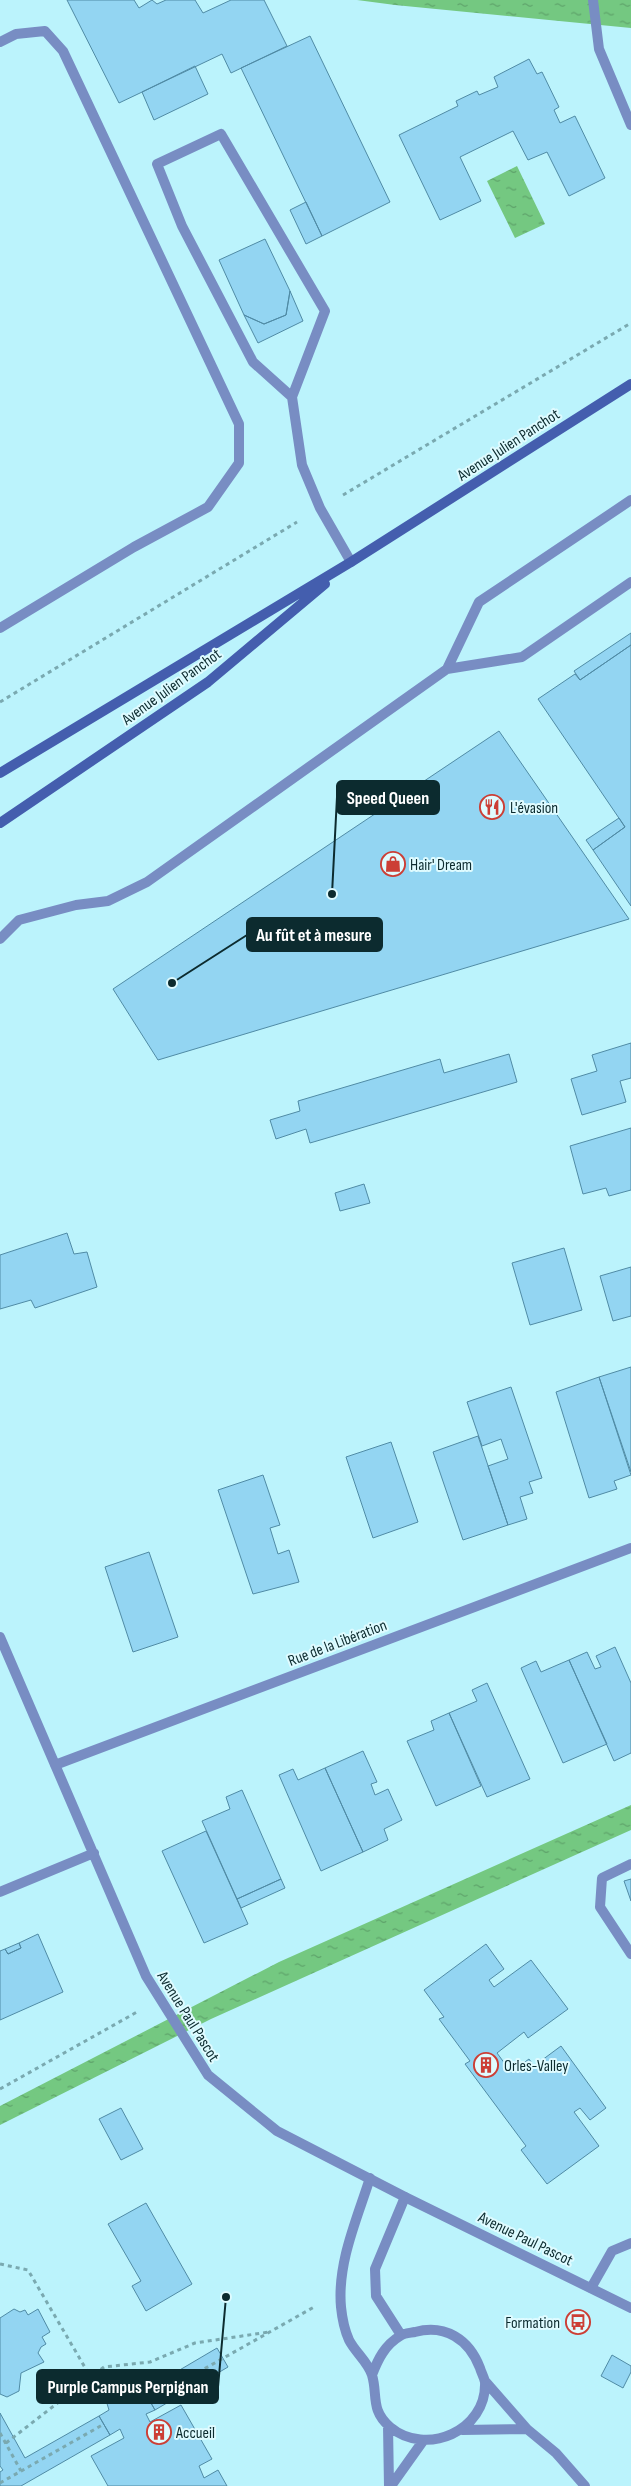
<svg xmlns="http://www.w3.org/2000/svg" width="631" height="2486" font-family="'Sofia Sans Condensed',sans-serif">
	<defs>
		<pattern id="water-ripples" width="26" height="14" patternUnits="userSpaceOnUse" patternTransform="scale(1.25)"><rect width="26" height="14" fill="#74c881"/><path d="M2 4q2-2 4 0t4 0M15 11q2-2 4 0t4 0" fill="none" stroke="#5ea36a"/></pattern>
	</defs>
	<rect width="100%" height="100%" fill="#bbf3fc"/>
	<path fill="url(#water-ripples)" d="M357,0H631V28L395,5Z
		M517,166L545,224L515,238L487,181Z
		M631,1805V1830L211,2019L0,2125V2106L279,1962Z"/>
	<path fill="#93d5f2" stroke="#508ba5" d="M67,0H134L139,8L152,0L157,4L166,0H195L203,13L231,0H264L287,46L231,73L222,54L119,103Z
		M310,36L390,202L322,236L241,68Z
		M529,59L537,74L542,72L559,107L554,110L560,123L575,116L605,178L569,196L547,152L528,160L513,131L460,157L481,201L440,220L399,135L458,106L456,101L477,91L479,95L498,87L494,77Z
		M195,66L208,94L154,120L142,92Z
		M306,202L322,236L306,244L290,210Z
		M265,239L290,291L286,315L264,324L244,315L219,260Z
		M290,291L303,321L258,343L244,315L264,324L286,315Z
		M631,633V645L580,680L574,671Z
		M631,645V906L593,850L625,827L538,699L575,674L580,680Z
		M499,731L629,919L158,1060L113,989Z
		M619,818L625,827L593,850L586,840Z
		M631,1043V1078L620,1081L626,1102L582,1115L571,1079L597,1071L592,1055Z
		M509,1054L517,1082L310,1143L306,1129L276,1139L270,1120L300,1111L298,1101L440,1059L444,1073Z
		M631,1128V1190L609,1196L606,1188L583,1194L570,1146Z
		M364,1184L370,1203L340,1211L335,1193Z
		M67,1233L74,1254L87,1252L97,1287L35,1308L31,1300L0,1309V1255Z
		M564,1248L582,1310L530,1325L512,1263Z
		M631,1267V1316L613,1321L600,1276Z
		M631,1367V1472L599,1377Z
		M599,1377L631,1475L614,1481L617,1489L589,1498L556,1392Z
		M511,1387L542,1478L529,1482L533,1493L520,1497L527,1519L508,1525L488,1466L508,1459L501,1439L482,1446L467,1402Z
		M478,1436L508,1525L463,1540L433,1452Z
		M391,1442L418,1522L373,1538L346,1457Z
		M263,1475L280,1525L270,1528L278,1554L289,1550L299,1582L253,1594L218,1490Z
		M149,1552L178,1637L133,1652L105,1567Z
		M615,1647L631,1683V1753L614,1761L569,1660L587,1652L595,1669L601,1667L596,1656Z
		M569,1660L607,1744L563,1763L521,1668L536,1661L541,1672Z
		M487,1683L530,1779L487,1797L449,1713L477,1701L472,1690Z
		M449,1713L481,1786L436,1806L407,1741L434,1730L431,1721Z
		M363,1751L377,1782L371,1784L375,1795L388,1789L402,1820L384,1829L388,1840L363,1852L325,1768Z
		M325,1768L363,1852L321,1871L279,1775L293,1769L298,1780Z
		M242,1790L281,1879L237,1899L202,1821L230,1809L226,1797Z
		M206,1831L248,1924L204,1943L162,1851Z
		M281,1879L285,1888L241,1908L237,1899Z
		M631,1879V1901L624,1881Z
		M38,1934L63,1992L0,2020V1951L5,1949L8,1954L21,1948L19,1943Z
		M19,1943L21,1948L8,1954L5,1949Z
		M486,1944L504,1969L489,1980L494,1987L531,1960L568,2009L528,2038L524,2032L497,2053L511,2072L529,2059L534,2066L561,2046L606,2108L590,2120L580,2108L574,2112L599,2146L547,2184L521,2150L526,2146L465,2064L470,2061L439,2019L444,2017L424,1990Z
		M121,2108L143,2149L121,2160L99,2119Z
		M146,2203L192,2284L146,2311L132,2286L141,2281L108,2224Z
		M14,2309L20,2312L25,2310L28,2315L38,2309L50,2332L42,2337L46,2344L41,2347L38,2353L44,2362L21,2373L19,2391L7,2397L0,2394V2318Z
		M217,2348L228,2367L155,2410L144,2391Z
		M612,2355L631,2366V2372L623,2388L601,2376Z
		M116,2382L118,2385L129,2386L135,2396L144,2391L155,2410L146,2414L150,2422L181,2405L212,2459L199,2466L204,2478L218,2470L227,2486H108L91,2456L124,2438L120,2429L110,2435L99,2416L109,2410L105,2397L110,2390L108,2387Z
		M0,2413L25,2458L99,2416L110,2435L21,2486H0V2472L3,2470L0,2466Z"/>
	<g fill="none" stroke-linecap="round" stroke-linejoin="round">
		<path stroke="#7aa9b0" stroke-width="3" stroke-dasharray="4 4" stroke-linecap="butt" d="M343,495L631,323
			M0,702L297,522
			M0,2089L137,2012
			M0,2264L28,2270L90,2376
			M149,2400L314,2307
			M0,2433L21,2471
			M6,2443L104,2367L150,2362L195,2343L269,2332
			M0,2483L104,2424"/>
		<path stroke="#788dc3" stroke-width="10" d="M593,0L599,49L631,125
			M0,42L16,34L45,31L63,51L239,424V463L208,507L134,547L0,628
			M292,397L253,362L182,226L157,164L221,134L325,311L292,397L302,465L320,508L351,562
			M447,669L522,657L631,582
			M0,939L19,920L76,905L108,901L147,882L447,669L479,602L631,500
			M631,1864L602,1878L600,1907L631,1954
			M370,2178C357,2219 337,2263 341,2307C342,2317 345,2331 349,2340C355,2352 368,2362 372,2375C378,2395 370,2410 390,2427C426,2457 487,2431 485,2382C484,2377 481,2372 480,2368C469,2339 445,2324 415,2332C410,2333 404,2333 400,2336C385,2345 378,2359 372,2375
			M591,2288L612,2251L631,2243
			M401,2335L376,2296L375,2269L405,2197
			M485,2381L527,2429L556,2453L585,2486
			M388,2426L389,2486
			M462,2430L527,2429
			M391,2486L423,2441"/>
		<path stroke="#788dc3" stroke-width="10" d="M0,1637L146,1976L208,2075L277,2131L405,2197L631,2308
			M55,1765L631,1548
			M0,1892L94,1853"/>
		<path stroke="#445eae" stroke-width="10" d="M0,773L351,562L631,384
			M0,823L208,682L325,584"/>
	</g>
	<defs>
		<symbol id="restaurant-ring" viewBox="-11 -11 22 22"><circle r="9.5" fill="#dffbff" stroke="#cc3e35" stroke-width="1.5"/><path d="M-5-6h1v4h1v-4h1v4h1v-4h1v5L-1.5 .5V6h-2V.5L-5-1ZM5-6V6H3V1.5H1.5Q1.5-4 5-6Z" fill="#cc3e35"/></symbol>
		<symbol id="shop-ring" viewBox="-11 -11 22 22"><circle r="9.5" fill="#dffbff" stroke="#cc3e35" stroke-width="1.5"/><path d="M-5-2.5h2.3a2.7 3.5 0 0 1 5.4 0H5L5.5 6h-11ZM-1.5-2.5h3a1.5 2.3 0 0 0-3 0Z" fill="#cc3e35"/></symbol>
		<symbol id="building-ring" viewBox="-11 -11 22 22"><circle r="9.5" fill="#dffbff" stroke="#cc3e35" stroke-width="1.5"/><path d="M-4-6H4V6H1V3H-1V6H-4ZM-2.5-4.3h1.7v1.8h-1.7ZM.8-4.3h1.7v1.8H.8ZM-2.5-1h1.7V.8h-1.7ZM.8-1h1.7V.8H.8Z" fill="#cc3e35"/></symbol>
		<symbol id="bus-ring" viewBox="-11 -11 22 22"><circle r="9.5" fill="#dffbff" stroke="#cc3e35" stroke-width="1.5"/><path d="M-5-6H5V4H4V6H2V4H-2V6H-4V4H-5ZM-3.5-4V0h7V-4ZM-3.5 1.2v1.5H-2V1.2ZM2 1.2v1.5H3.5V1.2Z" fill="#cc3e35"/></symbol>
	</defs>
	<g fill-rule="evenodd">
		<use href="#restaurant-ring" x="478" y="793" width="28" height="28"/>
		<use href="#shop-ring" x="379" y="850" width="28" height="28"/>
		<use href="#building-ring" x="472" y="2051" width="28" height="28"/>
		<use href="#bus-ring" x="564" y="2308" width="28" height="28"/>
		<use href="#building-ring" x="145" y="2418" width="28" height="28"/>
	</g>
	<g text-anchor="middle" stroke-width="4" stroke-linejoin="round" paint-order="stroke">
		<g font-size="16" fill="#0c2b2f" stroke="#dffbff">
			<text transform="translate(508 444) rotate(-33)" y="6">Avenue Julien Panchot</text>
			<text transform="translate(171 686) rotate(-36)" y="6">Avenue Julien Panchot</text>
			<text transform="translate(337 1642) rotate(-21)" y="6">Rue de la Libération</text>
			<text transform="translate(189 2016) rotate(58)" y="6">Avenue Paul Pascot</text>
			<text transform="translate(526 2238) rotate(26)" y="6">Avenue Paul Pascot</text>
		</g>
		<g font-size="16" fill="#0c2b2f" stroke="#dffbff" text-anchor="start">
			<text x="510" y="813">L'évasion</text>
			<text x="410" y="870">Hair' Dream</text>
			<text x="504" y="2071">Orles-Valley</text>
			<text x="560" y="2328" text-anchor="end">Formation</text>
			<text x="176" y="2438">Accueil</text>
		</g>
	</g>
	<path fill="none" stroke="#0c2b2f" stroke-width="2" d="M332 894L337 797M172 983L247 935M226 2297L218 2387"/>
	<g fill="#0c2b2f" stroke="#dffbff" stroke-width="2">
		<circle cx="332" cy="894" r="5"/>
		<circle cx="172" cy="983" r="5"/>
		<circle cx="226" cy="2297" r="5"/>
	</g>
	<g fill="#0c2b2f" stroke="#0c2b2f" stroke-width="2">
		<rect x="337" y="781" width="102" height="33" rx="5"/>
		<rect x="247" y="918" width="135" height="33" rx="5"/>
		<rect x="37" y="2370" width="181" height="33" rx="5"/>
	</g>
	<g font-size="18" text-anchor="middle" font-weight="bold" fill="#fff">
		<text x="388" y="804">Speed Queen</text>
		<text x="314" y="941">Au fût et à mesure</text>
		<text x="128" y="2393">Purple Campus Perpignan</text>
	</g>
</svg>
